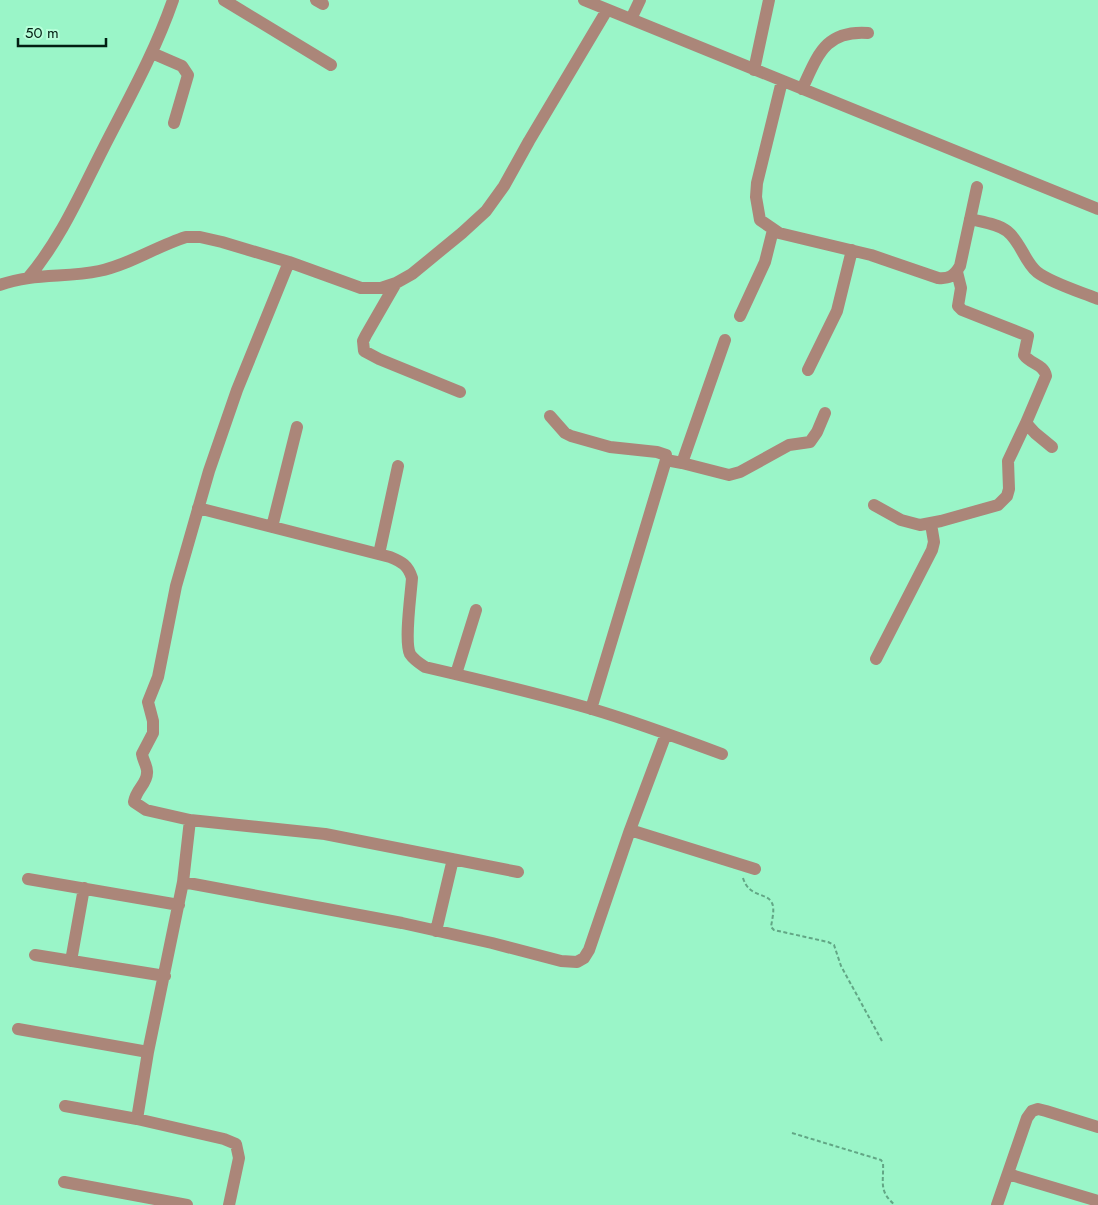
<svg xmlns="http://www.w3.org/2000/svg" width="1098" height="1205" font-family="Jost,sans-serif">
	<rect width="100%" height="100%" fill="#9af5c8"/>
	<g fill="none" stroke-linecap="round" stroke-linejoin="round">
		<path stroke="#62a685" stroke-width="2" stroke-dasharray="4 2.5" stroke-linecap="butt" d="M743,878C749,898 767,892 772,903C775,909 772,920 771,927L774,930L828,942L834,945L841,966L882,1041
			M792,1133L881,1160L883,1163C884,1182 878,1191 895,1205"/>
		<path stroke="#ab8679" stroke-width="12" d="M224,0L331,65
			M316,0L323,4
			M584,0L1098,209
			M631,19L640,0
			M152,53L182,66L188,75L174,123
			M754,70L769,0
			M782,81L757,183L756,197L760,220L779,233L871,255L938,278C949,279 954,276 960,266L977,187
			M802,89C818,55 825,30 868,33
			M970,219C982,222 998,224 1007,231C1021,242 1024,261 1037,272C1051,283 1081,292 1098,299
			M289,262L237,390L209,471L176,586L158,677L148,702L153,721V733L142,754C143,761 148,767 147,773C147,784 136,789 134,802L146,810L190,820L325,834L518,872
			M957,272L961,288L958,306L962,310L1028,336L1024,355C1030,364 1044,364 1046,376L1026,423L1035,433L1052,447
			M28,278C61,239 80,194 103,149C128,100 155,52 173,0
			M396,283L366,335L363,341L364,351L379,359L460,392
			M0,285C32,273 66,278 99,271C129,265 157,246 186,237H200L222,242L289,262L361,288H381L396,283L412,274L462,233L486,211L504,186L529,141L607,10
			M740,316L765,262L773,230
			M808,370L837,311L852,250
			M550,416L565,433L571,436L610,447L657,452L666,455V460
			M682,463L729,475L740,472L789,445L810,442L817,432L825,413
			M874,505L901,520L920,525L941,521L998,505L1007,496L1009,489L1008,461L1026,423
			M198,508L390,557C402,562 408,565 412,578C411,594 404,641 410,654C414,660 419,663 425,667C481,680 537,693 592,709C636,722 679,738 722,754
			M272,527L297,427
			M379,554L398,466
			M876,659L932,550L934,542L931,524
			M456,674L476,610
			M591,709L666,460L682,463L725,340
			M190,820L183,882L148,1052L137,1119L224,1139L236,1144L239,1158L229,1205
			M630,830L755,869
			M28,879L179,905
			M183,882L402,923L492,943L561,961L577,962L584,958L589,950L630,830L666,734
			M436,931L453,859
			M35,955L165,976
			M71,961L84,888
			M18,1029L148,1052
			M65,1106L137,1119
			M1008,1174L1098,1201
			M64,1182L187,1205
			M997,1205L1027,1118L1032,1111L1038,1109L1046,1111L1098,1127"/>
	</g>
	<path d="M18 38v8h88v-8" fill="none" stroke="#021e12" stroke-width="2.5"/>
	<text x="25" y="38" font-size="15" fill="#021e12" stroke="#b7ffd9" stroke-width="4" paint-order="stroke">50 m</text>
</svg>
